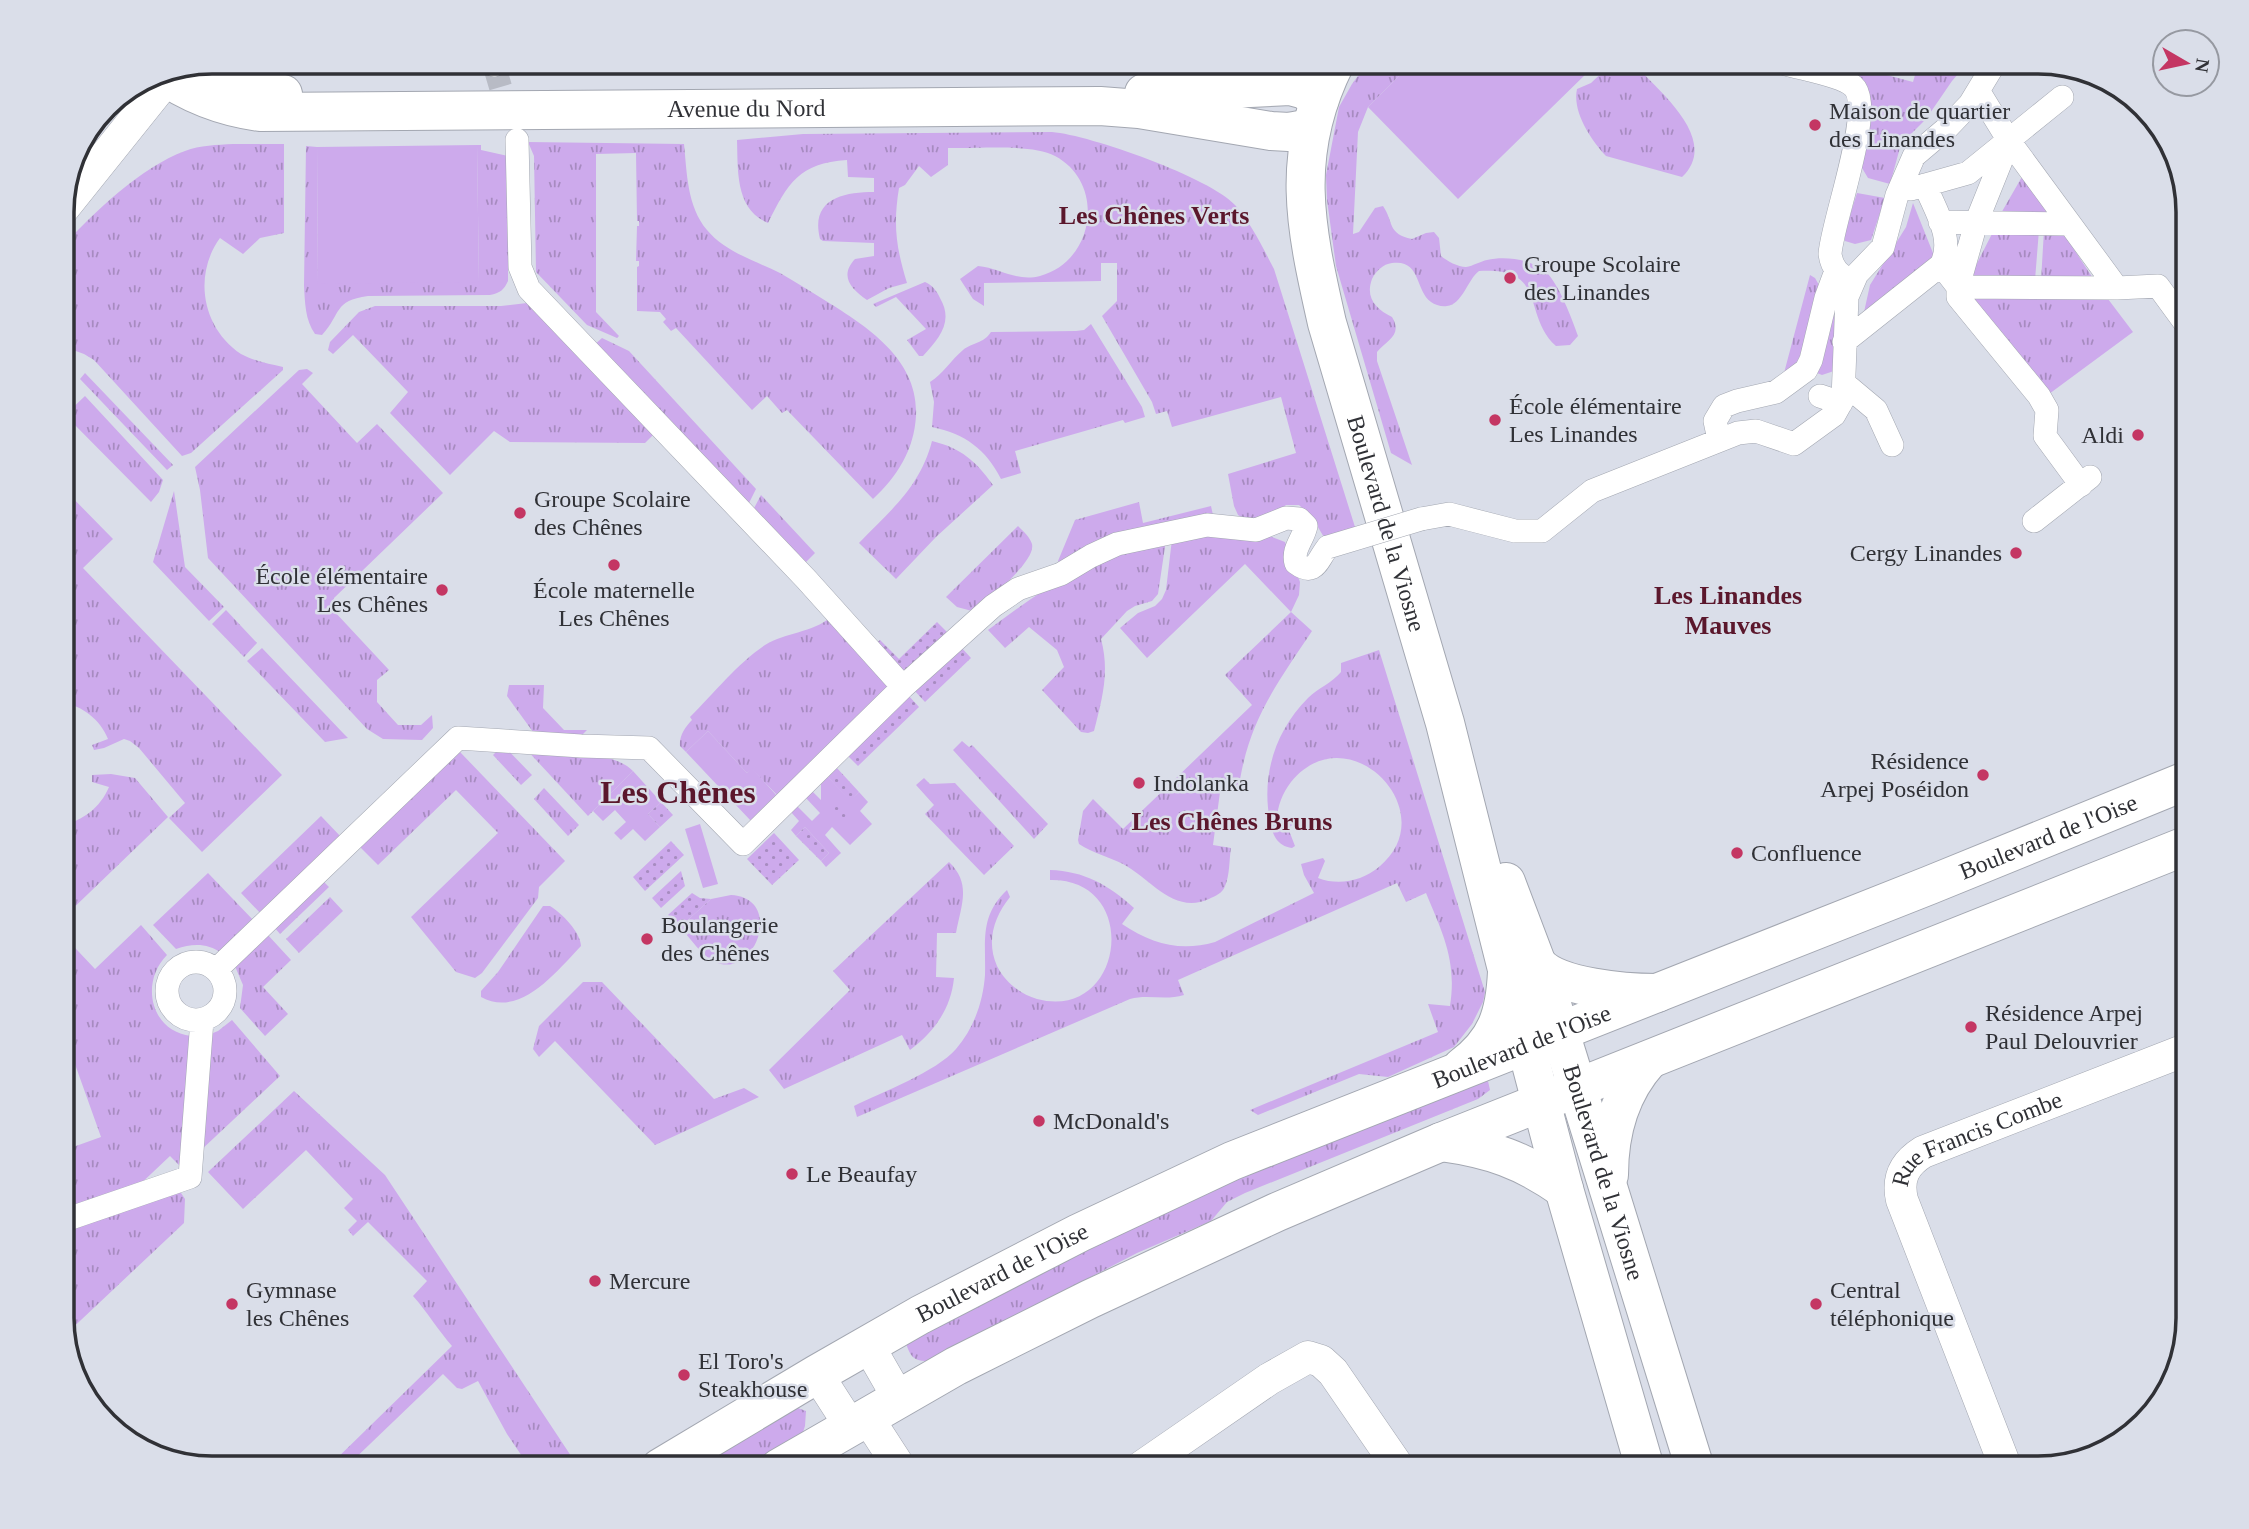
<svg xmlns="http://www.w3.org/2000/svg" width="2249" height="1529" font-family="Georgia,serif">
	<defs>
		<pattern id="grass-tufts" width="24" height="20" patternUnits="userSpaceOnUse" patternTransform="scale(1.75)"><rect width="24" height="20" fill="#cdaaec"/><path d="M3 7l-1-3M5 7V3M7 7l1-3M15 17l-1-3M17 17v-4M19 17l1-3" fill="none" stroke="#a78bc0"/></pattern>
		<pattern id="garden-dots" width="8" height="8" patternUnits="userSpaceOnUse" patternTransform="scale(1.75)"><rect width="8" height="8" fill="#cdaaec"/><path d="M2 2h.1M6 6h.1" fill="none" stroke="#a78bc0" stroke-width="1.8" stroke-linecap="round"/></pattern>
	</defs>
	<rect width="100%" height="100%" fill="#dadee9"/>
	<path fill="url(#grass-tufts)" d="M842,61H1213L1078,67L841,65Z
		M1369,61H1414L1368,107L1358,132L1353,234L1359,232L1375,208L1383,206C1394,222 1387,234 1412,239L1426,233L1434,232L1439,238L1441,256C1447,261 1458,267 1466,267C1473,266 1481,261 1487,260C1505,256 1532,259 1546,272C1559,284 1572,319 1578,336L1570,345L1556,346C1521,314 1549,267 1479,271C1468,279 1462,305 1447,306C1442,307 1435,305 1431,302C1415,290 1421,259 1392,263C1383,264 1376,271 1372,279C1365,298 1376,309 1392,317C1403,335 1387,340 1377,352V361L1412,465L1391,453L1336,266L1327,200L1326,175L1339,107L1352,84Z
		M1614,61H1631C1656,89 1722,139 1682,177L1606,156C1591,140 1572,112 1577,89L1591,83Z
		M1919,61H1969L1952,81L1926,119L1901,144L1890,184L1868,178L1862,168L1853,66L1913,82Z
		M1052,132C1090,135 1211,178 1235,205C1251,223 1263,248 1274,269L1355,527L1325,539L1312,517L1299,505H1286L1273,515L1246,520L1238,515L1234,506L1228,474L1296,453L1281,397L1172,427L1167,411L1156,414L1152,402L1102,316L1117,301V263H1101V281L984,283V306L973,299L960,279L978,266C1000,268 1016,282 1040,276C1095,261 1106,183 1055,156C1031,143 976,149 948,148V165L931,177L919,166L905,185L899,188C893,225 896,247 907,283L889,288L867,300C851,289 839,276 855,259L874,256V243L823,241L820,239C810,199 843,192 874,192V178L848,177L847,160C799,163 788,183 768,223C735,209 738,171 737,140L803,134Z
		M528,142L684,144C687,173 687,206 707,230C725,252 756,261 780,273C796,282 811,292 826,301C868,327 919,360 916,416C914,450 897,477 873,499L787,410L782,413L767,396L752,410L676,328L671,331L663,322L666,319L660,312L637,311V267L639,266V261H636L637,226H639V221H637L636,153L596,154V312L619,336L617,338L587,325L536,272L534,156Z
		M233,144H284V233L260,238L243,254L220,238C193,275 202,328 241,354C254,361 269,364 283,367V370L191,453L182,456L94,360L84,354L62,346V247C93,213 141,167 185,151C200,145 217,145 233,144Z
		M477,145H481V150L508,156V281C504,290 500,293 490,295L368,296C333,301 342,313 322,335L315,334C305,320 305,302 304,286L306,146L317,147L318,283L479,281Z
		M2023,175L2051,217L2000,215Z
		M1857,193L1885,198L1871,240L1855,244L1845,241L1844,234Z
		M1913,203L1935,258L1864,312L1870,285L1906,227Z
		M1995,228L2039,230L2035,280L1970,277Z
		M2044,230L2062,231L2096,283L2041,281Z
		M1810,275L1815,278L1819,285L1803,352L1798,363L1784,373Z
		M925,282C932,285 937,291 940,298C954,322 939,338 923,356H919L907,340L926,329L896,297L876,307L873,304Z
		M1966,293L2108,299L2133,332L2049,394Z
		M527,303L656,432L645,443L510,442L494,431L450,475L390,413L408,392L353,335L333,354L328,350L330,342L359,312L375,306H501Z
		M1832,307L1836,320L1834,371L1822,375L1817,373Z
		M1091,324L1142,407L1145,417L1125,423L1123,420L1015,451L1021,473L1001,479C986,449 965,434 932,427L934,402L930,382C943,374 951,360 963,350C973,342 983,344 991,332L1076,331L1084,330Z
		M602,338L629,351L756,489L747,507L593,346Z
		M307,369L313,373L302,384L357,443L377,424L443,493L334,598V611L389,670L377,680V702L398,725H421L432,715L433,728L422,740L383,739L367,729L208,558L200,490L195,467L299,370Z
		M85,373L173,465L167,470L80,379Z
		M85,396L163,480L159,492L151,502L65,415Z
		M932,441C961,448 976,461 993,485L936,537L896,579L859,543C891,510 920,487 932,441Z
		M62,487L113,539L83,568L282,775L202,852L169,818L185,803L139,748L130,741L124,739L104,748L94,750L92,745L108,739C100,719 82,706 62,702Z
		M174,491L185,567L224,607L209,621L153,562Z
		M761,495L815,553L803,565L752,512Z
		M1139,502L1143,523L1211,506L1213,515L1061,566L1058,561L1075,520Z
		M1018,526C1023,531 1030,537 1032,544C1036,561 993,594 981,607L972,611L957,607L946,597Z
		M1205,531L1267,535L1285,542L1300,582L1299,595L1291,612L1312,631C1274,688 1247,723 1238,793L1220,792L1213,845L1231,848C1229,860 1230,875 1225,886C1223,893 1215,896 1209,899C1174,915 1151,879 1123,864C1109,857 1093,853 1079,844L1078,840L1083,811L1093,799L1123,829L1252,705L1225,675L1291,612L1245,564L1147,658L1120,628L1138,613L1155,606L1162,599L1166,590L1172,539Z
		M1166,540L1158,594L1152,601L1135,606L1127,611L1101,639C1110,672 1102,699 1094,731L1088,733L1081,732L1042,690L1064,667L1057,650L1029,627L1005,648L988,630C1028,600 1071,570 1118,551C1133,546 1150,544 1166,540Z
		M226,610L257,643L244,657L212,624Z
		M831,617L890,685L777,795L752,769L747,773L708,731L686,752L680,746C679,736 685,727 692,720L690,717C713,694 739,662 765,645C786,632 812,633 831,617Z
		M262,648L343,733L348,738L325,742L247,661Z
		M1379,650L1485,992L1483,1002L1472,1024L1454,1047L1388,1077L1359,1074L1258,1115L1250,1110L1438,1032L1428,1004L1450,1006C1457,961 1443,934 1426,893L1406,902L1397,883L1178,980L1184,995C1165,1001 1148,994 1130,999L857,1117L854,1106C882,1092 936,1072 956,1049C974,1028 983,1002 985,975C986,941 979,917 1007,890L1010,897C994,917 986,941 997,966C1005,982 1020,994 1037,999C1125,1022 1142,878 1050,880V870C1084,871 1109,885 1134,908L1122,924C1152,944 1180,952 1215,942L1314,893L1304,875L1301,864L1323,858L1325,861L1318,878C1339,886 1362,881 1379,867C1446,812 1348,712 1291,782C1281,795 1275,812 1278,827L1298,821L1288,828L1295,846L1292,848C1277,846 1272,834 1270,821C1261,776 1275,731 1308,698C1318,688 1332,683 1341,672V663Z
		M509,685H544L543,708L564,730H587L578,739L536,736L507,696Z
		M962,741L969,747L972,745L1048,824L1034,839L953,750Z
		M503,745L532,775L521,785L493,755Z
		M525,748C553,751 613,750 633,771L588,816Z
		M460,752L565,861L539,887L538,898L482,973L475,978L456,972L411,917L498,833L456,790L378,865L360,847Z
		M111,774L135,778L168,817L62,919V826C83,820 100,808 109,787L92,782V775Z
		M924,778L930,784L955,783L1014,846L984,875L925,814L934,805L916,785Z
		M544,788L579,825L568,836L534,799Z
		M321,816L342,838L262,915L241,893Z
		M949,862C972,884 961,905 956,933H937L936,977L954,978C951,1009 934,1032 910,1050L902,1035L784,1089L769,1070L850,990L833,971Z
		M208,873L255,922L222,953C207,943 193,943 176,949L153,925Z
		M323,881L329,887L280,934L274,927Z
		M731,895C785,898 755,980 715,962C702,956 690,938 680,927L711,899Z
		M330,897L343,911L299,953L286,939Z
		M543,906H550C562,913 581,933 581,946C557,971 520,1019 481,997V991L498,972Z
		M141,925L167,955C140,982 150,1031 191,1036L181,1167L170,1156L134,1190L62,1214V1151L101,1137L66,1039L62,1040V934L95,969Z
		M267,934L291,960L263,987L288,1014L265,1036L240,1008L243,985L234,964Z
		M583,982H602L714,1099L744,1088L759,1097L655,1145L555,1041L539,1057L533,1049L539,1026Z
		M232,1020L280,1076L199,1152L208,1035L218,1031Z
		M1488,1081L1490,1090L1478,1099L1245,1193L1227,1202L1211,1221L1137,1253L929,1361C915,1362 910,1357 906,1343L912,1334L1190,1198L1437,1097Z
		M294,1091L385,1175L579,1468H530L507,1434L478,1381L462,1389L457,1388L443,1374L345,1468H327L452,1346C438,1330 428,1313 413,1296L427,1281L368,1222L353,1236L348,1230L357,1221L344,1208L353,1199L306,1150L243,1209L208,1172Z
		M177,1192L181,1193L185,1199L184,1223L64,1336L62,1327V1232Z
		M795,1407L806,1411L805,1426L802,1435L751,1468H697Z"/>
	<path fill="#cdaaec" d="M1414,61H1580L1589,71L1458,199L1368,107Z
		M477,145L479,282L318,284L317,147Z
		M708,731L747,773L752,768L777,796L751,821L686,752Z
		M633,771L661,802L648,814L660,827L645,841L633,829L621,840L614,833L626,822L615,810L603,821L593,811Z
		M827,776L850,800L859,792L868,802L860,811L872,824L850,845L832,827L825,835L841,853L826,867L821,861L829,853L805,827L796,836L791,830L799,821L790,811L796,805L812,821L820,813L805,797L811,790L821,800V782Z
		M700,824L718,884L703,888L685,829Z"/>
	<path fill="url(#garden-dots)" d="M937,622L950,635L905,678L874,645L880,640L899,659Z
		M959,645L971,658L925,702L913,689Z
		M908,695L919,707L858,766L846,754Z
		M836,767L859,792L850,801L827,776Z
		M837,798L853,816L844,825L827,807Z
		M661,802L673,815L660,827L648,814Z
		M805,827L829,853L821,861L796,836Z
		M774,833L799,860L772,885L747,859Z
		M671,841L684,855L645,891L633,877Z
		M681,871L685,886L661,908L652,898Z
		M692,893L700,898L711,899L680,927L668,915Z"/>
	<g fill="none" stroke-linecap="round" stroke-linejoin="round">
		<path stroke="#b8bbc5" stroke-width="23" stroke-dasharray="23 11" stroke-linecap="butt" d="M494,65L510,119"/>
		<defs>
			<path id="pedestrian" d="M493,61L494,65
				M1776,61C1794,68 1840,74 1853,86C1876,106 1832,221 1830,254C1832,269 1839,274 1852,282
				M1979,92L2009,141L2117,288L2158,286L2188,327
				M517,140L520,267L529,289L806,579L903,687
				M2009,141L1976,223L1958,287V297L2039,396L2047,410L2045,436L2081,485
				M1925,185C1935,210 1955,239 1941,265L1958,287L2117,288
				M1911,189L1968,173L2062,97
				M1940,222L2070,224
				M1844,342L1941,265
				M1845,384L1876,410L1892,445
				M1820,396L1841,403
				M1719,440L1715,421L1724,406L1737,401L1776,392L1806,370L1811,360L1826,298L1836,271
				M1421,519L1449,514L1515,531H1542L1592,491L1738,433L1756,431L1794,444L1834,415L1843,399L1847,297L1857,274L1883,247L1897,195L1914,156L1947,128L1970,104L1996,61
				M2034,521L2090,477
				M167 991a29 29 0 1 1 58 0a29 29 0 1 1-58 0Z
				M216,970L458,738L581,746L649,748L743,844L903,687L993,606L1018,589L1061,574L1091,556L1117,544L1207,525L1256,530L1286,518L1299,519L1306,526C1303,540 1292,549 1296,563C1316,578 1318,558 1328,547
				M62,1221L190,1177L202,1020"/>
			<g id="minor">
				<path d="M62,210L167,79L172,74L188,71"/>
				<path d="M868,1345L899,1399"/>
				<path d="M817,1374L851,1427"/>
				<path d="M867,1417L900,1468"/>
				<path d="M1140,1468L1269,1379L1308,1357L1321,1361L1333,1372L1399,1468"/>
				<path id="s1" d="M2006,1468L1902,1200C1897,1178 1904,1164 1923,1152L2188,1049"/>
			</g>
			<g id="tertiary">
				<path id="s2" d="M1336,61C1289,154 1305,226 1327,323L1445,723L1526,1045"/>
				<path d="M200,64L241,84L283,94"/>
				<path id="s3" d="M158,72C189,94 222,107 260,112L1100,106L1139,109L1271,131L1289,132L1311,128"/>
				<path d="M1144,93L1290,86L1305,90L1319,101"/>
				<path d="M1506,882L1551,1001L1560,1032"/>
				<path d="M1537,964C1557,988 1627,993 1657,993"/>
			</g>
			<g id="secondary">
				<path id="s4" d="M1560,1032L1695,1468"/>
				<path d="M1526,1045L1564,1189L1645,1468"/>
				<path d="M1462,1067C1497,1041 1505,1014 1507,972"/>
				<path d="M1441,1142C1491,1149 1523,1160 1564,1189"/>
				<path d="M1609,1175C1609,1132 1620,1092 1649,1060"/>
				<path id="s5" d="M660,1468L817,1374L920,1315L1079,1233L1232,1161L1930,885L2188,780"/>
				<path d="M779,1468L956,1366L1090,1299L1277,1212L1441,1142L2188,845"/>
			</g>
		</defs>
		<use href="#pedestrian" stroke="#a3a7b1" stroke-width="24"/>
		<use href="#minor" stroke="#a3a7b1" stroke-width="33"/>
		<use href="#tertiary" stroke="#a3a7b1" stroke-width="40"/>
		<use href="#secondary" stroke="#a3a7b1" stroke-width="40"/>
		<use href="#pedestrian" stroke="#fff" stroke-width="23"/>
		<use href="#minor" stroke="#fff" stroke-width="32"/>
		<use href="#tertiary" stroke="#fff" stroke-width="38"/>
		<use href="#secondary" stroke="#fff" stroke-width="38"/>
		<defs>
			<path id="pedestrian-bridge" d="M1328,547L1421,519"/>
		</defs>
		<use href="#pedestrian-bridge" stroke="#a3a7b1" stroke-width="24" stroke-linecap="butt"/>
		<use href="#pedestrian-bridge" stroke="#fff" stroke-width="23"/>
	</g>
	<g fill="#c43663" stroke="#dadee9" stroke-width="2.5">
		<circle cx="1815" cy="125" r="7"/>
		<circle cx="1510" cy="278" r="7"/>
		<circle cx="1495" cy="420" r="7"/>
		<circle cx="2138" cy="435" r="7"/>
		<circle cx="520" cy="513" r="7"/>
		<circle cx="2016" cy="553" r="7"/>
		<circle cx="614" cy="565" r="7"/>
		<circle cx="442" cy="590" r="7"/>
		<circle cx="1983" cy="775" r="7"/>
		<circle cx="1139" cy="783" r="7"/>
		<circle cx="1737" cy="853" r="7"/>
		<circle cx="647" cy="939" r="7"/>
		<circle cx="1971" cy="1027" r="7"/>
		<circle cx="1039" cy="1121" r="7"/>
		<circle cx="792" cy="1174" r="7"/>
		<circle cx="595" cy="1281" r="7"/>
		<circle cx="232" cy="1304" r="7"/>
		<circle cx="1816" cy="1304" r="7"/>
		<circle cx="684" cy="1375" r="7"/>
	</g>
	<g text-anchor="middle" stroke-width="5" stroke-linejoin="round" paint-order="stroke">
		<g font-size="24" fill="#303136" stroke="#dadee9">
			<text dy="8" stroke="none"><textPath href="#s3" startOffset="597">Avenue du Nord</textPath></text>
			<text dy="8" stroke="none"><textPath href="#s2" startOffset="478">Boulevard de la Viosne</textPath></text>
			<text dy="8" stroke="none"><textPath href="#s5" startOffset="1528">Boulevard de l'Oise</textPath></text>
			<text dy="8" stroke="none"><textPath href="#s5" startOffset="961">Boulevard de l'Oise</textPath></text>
			<text dy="8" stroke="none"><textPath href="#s1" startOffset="397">Rue Francis Combe</textPath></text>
			<text dy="8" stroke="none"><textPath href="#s4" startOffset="147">Boulevard de la Viosne</textPath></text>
			<text dy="8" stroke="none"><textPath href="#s5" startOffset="394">Boulevard de l'Oise</textPath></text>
		</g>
		<g font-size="24" fill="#303136" stroke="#dadee9" text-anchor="start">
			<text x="1829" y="119">Maison de quartier<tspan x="1829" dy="28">des Linandes</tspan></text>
			<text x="1524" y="272">Groupe Scolaire<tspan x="1524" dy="28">des Linandes</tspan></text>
			<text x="1509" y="414">École élémentaire<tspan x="1509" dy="28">Les Linandes</tspan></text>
			<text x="2124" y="443" text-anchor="end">Aldi</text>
			<text x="534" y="507">Groupe Scolaire<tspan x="534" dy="28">des Chênes</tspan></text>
			<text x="2002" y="561" text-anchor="end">Cergy Linandes</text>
			<text x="428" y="584" text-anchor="end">École élémentaire<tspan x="428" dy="28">Les Chênes</tspan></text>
			<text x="614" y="598" text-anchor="middle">École maternelle<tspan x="614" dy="28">Les Chênes</tspan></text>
			<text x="1969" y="769" text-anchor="end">Résidence<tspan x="1969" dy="28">Arpej Poséidon</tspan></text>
			<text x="1153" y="791">Indolanka</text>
			<text x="1751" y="861">Confluence</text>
			<text x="661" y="933">Boulangerie<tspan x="661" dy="28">des Chênes</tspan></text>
			<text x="1985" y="1021">Résidence Arpej<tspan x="1985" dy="28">Paul Delouvrier</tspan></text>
			<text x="1053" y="1129">McDonald's</text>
			<text x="806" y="1182">Le Beaufay</text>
			<text x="609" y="1289">Mercure</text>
			<text x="246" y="1298">Gymnase<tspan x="246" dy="28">les Chênes</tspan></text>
			<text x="1830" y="1298">Central<tspan x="1830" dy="28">téléphonique</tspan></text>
			<text x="698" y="1369">El Toro's<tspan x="698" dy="28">Steakhouse</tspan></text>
		</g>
		<g font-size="26" font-weight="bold" fill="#5b172c" stroke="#dadee9">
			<text x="1154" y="224">Les Chênes Verts</text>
			<text x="1728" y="604">Les Linandes<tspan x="1728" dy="30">Mauves</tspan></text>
			<text x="1232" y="830">Les Chênes Bruns</text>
		</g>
		<g font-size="32" font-weight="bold" fill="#5b172c" stroke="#dadee9">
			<text x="678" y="803">Les Chênes</text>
		</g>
	</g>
	<path d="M0 0H2249V1529H0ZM212 74H2038A138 138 0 0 1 2176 212V1318A138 138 0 0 1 2038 1456H212A138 138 0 0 1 74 1318V212A138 138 0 0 1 212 74Z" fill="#dadee9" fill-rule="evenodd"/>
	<path fill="none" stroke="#303136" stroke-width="3.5" d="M212 74H2038A138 138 0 0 1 2176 212V1318A138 138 0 0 1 2038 1456H212A138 138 0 0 1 74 1318V212A138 138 0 0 1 212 74Z"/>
	<g transform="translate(2186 63) rotate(99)"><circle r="33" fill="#dadee9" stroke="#9699a1" stroke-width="2"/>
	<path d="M0-5L12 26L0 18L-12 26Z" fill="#c43663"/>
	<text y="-10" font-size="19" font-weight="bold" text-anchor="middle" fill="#303136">N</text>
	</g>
</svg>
